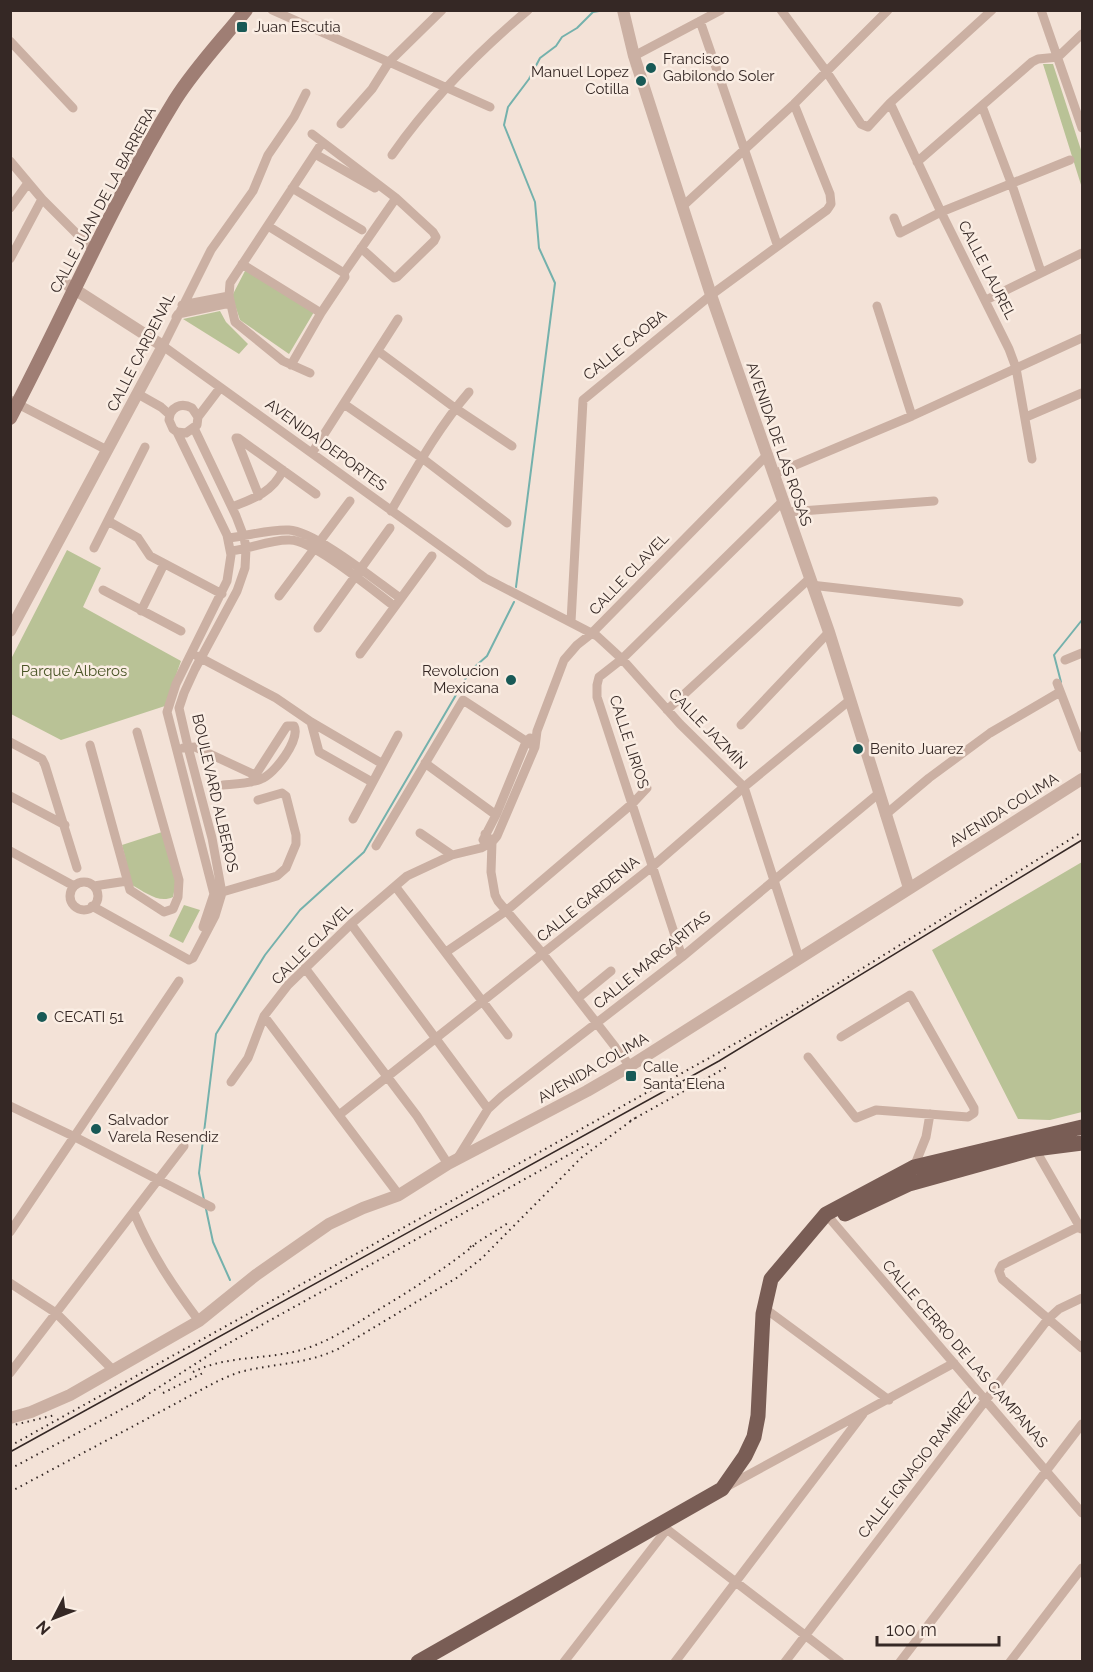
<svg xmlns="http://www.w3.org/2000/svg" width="1093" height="1672" font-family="Raleway,sans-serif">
	<rect width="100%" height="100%" fill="#f3e2d7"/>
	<path fill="#b9c296" d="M1043,64H1053L1082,153V188Z
		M246,269L314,312L289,354L240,320L232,296Z
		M220,311L226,322L248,344L239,354L183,319Z
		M67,550L101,568L83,607L181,661L165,706L61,740L11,714L10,661Z
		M162,832L176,882L173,897C159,904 145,892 132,885L122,845Z
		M1082,862V1112L1050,1120L1018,1119L932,950Z
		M184,905L200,910L183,943L169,936Z"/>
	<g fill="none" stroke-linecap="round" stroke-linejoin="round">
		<path stroke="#74b1ac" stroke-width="2" d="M516,587L555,283L539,248L535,202L504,125L508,107L529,79L540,58L556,46L562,37L577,28L593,12L605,10
			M1061,682L1054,655L1082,620
			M204,1200L199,1173L216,1034L265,955L300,910L364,852L470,671L487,656L514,602
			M206,1209L213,1242L230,1280"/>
		<path stroke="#cbb0a3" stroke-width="9" d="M272,10L490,107
			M781,10L826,71L861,124L868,127L890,103L992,10
			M1041,10L1082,128
			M700,21L777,244
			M10,41L73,108
			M634,56L721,10
			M306,93L294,117L268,155L253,191L211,250L163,346L485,578L597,636L622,659L680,724L744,787L799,958
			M890,103L941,212L1009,349L1016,368L1032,459
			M982,106L1012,185L1041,272
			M341,124L372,89L389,62L442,10
			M312,134L396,198L433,232L436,237L434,241L397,277L394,278L361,248
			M315,154L375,188
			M392,155C430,101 477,53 528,10
			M10,161L42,199L88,245
			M917,162L1032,62L1038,59L1058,57L1082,34
			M292,188L362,230
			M683,206L794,104L888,10
			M10,208L28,183
			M894,218L900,233L941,212L1070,160
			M268,226L344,273
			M10,259L42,199
			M242,264L321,313
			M986,300L1082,253
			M182,305L229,296
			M877,306L912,416
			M176,317L178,314L230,303
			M378,351L455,408L512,446
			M291,365L321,313L345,277L344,273L396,198
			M310,373L283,361L235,322L229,296L230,283L322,143
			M138,394L161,407L170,415
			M10,400L107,450
			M344,404L422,458L507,523
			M198,417L220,388
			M1026,417L1082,393
			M177,432L186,433L197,425L198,417L192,408C181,402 170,407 169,420L173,429L177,432L227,535L231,555L227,581L176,684L167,712L214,894L203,927
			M312,453L398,319
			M774,474L912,416L1082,338
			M259,496L236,438H238L316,494
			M232,507C253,499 273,492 283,470
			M391,511C415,470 438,428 469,392
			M788,512L934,501
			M108,521L138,538L150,556L222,594
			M228,538C248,536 269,529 289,530C315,531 376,581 400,598
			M94,548L145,447
			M231,551C249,549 272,539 290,540C313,540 374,591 394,606
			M811,585L959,602
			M103,590L181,631
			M279,596L350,501
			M141,611L164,564
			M571,622L583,400L711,295L827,210L831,204L830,194L794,104
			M318,628L390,528
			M360,654L432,556
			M197,656L276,698L311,722L381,763
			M1065,660L1082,653
			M1057,683L1082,748
			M667,710L809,579
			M311,722L319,752L372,782
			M741,725L829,632
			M10,742L42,759L45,765L77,868
			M90,745L130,890L164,912L173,909L178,897L179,880L137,732
			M183,748L195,747L259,777
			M425,763L496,815
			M223,785C236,784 249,784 261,779C274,775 301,739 294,726H287L251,782
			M10,796L65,825
			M885,815L929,778L990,733L1060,692
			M353,819L398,735
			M420,833L452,855
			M485,834L492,842L491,872L495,895L498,901L543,954L630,1066
			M483,840L496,815L526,742L530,738
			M376,846L463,700L535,747
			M10,851L74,886
			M70 896a14 14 0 1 1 28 0a14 14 0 1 1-28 0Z
			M94,886L127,881
			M395,886L508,1035
			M219,893L277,876L286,868L296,844V835L286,796L282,793L258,800
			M92,906L189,960L193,958L215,916L222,893L212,838L188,747L179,708L184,693L195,669L237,591L245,568L246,549L244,537L236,516L194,428
			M351,924L488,1109
			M446,952L506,911L633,803L647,788
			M682,957L597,697V685L599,677L622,659L784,500
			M305,968L417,1116L448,1164
			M578,998L611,971
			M264,1016L399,1195
			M808,1057L856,1118L876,1110L968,1117L974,1113V1108L910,995L841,1037
			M231,1082L248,1058L264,1016L288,985L351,924L407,876L452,855L481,848L492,842L497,836L535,747L537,731L564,660L577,645L591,634L768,454
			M10,1106L75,1137L211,1207
			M339,1115L653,866L744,787L850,700
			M1035,1149L1081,1229
			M457,1159L488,1109L502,1096L682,957L878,794
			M914,1167L926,1137L930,1114
			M134,1213C152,1255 172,1285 199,1321
			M826,1214L1082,1513
			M1082,1225L1002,1265L999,1271L1002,1279L1082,1348
			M10,1232L179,981
			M10,1283L56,1313L114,1371
			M763,1307L889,1400
			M10,1373L184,1146
			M726,1487L954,1363
			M660,1524L840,1662
			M564,1662L667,1529
			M675,1662L863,1414
			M785,1662L1048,1319L1059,1309L1082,1298
			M900,1662L1082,1424
			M1010,1662L1082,1568"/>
		<path stroke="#cbb0a3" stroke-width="12" d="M623,10L634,56L711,295L829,632L909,888
			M10,631L163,346L68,285
			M10,1418L31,1412L70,1395L199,1321L256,1275L329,1224L363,1208L399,1195L448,1164L587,1091L630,1066L1082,779"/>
		<path stroke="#9f7e74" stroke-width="14" d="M10,418C66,312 112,202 175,100C195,68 222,40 246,10"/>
		<path stroke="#795d55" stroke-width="15" d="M845,1214L909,1184L1035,1149L1082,1143
			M418,1662L722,1489L745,1456L754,1437L758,1416L763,1314L771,1279L826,1214L914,1167L1082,1127"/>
		<path stroke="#352825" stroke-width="1.5" d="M10,1452L719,1061L1082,840"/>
		<path stroke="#352825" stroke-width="2" stroke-dasharray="1.5 4.5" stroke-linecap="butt" d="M630,1121L727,1067
			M470,1247L508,1223
			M193,1372C227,1355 266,1360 301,1350C329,1342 354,1325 378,1310C413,1289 446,1268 477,1243
			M163,1393L203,1373
			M139,1400L220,1348L590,1143
			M10,1426L55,1415
			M10,1446L792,1012L1082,832
			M10,1469L145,1397
			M10,1492L214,1383C222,1379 231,1375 240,1372C275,1363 304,1365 338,1349L458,1277L482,1258L582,1157L635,1118"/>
	</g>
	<g fill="#185956" stroke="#faede3" stroke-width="2">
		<rect x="236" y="21" width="12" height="12" rx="3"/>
		<circle cx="651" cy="68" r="6"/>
		<circle cx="641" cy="81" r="6"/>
		<circle cx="511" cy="680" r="6"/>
		<circle cx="858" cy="749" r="6"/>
		<circle cx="42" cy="1017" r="6"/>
		<rect x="625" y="1070" width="12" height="12" rx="3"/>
		<circle cx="96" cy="1129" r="6"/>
	</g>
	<g text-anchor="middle" stroke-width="5" stroke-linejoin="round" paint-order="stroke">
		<g font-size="15" fill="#352825" stroke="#faede3" text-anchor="start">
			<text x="254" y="32">Juan Escutia</text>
			<text x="663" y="64">Francisco<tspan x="663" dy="17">Gabilondo Soler</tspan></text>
			<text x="629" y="77" text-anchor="end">Manuel Lopez<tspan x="629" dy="17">Cotilla</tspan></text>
			<text x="499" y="676" text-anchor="end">Revolucion<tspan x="499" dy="17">Mexicana</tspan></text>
			<text x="870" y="754">Benito Juarez</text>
			<text x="54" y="1022">CECATI 51</text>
			<text x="643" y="1072">Calle<tspan x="643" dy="17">Santa Elena</tspan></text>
			<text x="108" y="1125">Salvador<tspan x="108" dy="17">Varela Resendiz</tspan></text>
		</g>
		<g font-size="15" fill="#352825" stroke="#faede3">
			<text transform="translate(103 200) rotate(-62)" y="5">CALLE JUAN DE LA BARRERA</text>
			<text transform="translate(987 270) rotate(63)" y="5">CALLE LAUREL</text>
			<text transform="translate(625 345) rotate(-39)" y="5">CALLE CAOBA</text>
			<text transform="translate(141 352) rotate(-63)" y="5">CALLE CARDENAL</text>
			<text transform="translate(779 444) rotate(71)" y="5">AVENIDA DE LAS ROSAS</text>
			<text transform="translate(326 445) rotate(36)" y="5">AVENIDA DEPORTES</text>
			<text transform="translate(629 574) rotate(-46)" y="5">CALLE CLAVEL</text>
			<text transform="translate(708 729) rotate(46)" y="5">CALLE JAZMÍN</text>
			<text transform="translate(629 742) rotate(72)" y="5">CALLE LIRIOS</text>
			<text transform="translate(215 793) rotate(77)" y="5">BOULEVARD ALBEROS</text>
			<text transform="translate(1004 810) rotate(-32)" y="5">AVENIDA COLIMA</text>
			<text transform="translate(588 899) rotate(-39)" y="5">CALLE GARDENIA</text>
			<text transform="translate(312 944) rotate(-45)" y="5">CALLE CLAVEL</text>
			<text transform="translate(652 960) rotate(-39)" y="5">CALLE MARGARITAS</text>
			<text transform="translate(593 1068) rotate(-30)" y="5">AVENIDA COLIMA</text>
			<text transform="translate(965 1354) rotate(49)" y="5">CALLE CERRO DE LAS CAMPANAS</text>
			<text transform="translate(917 1465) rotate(-52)" y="5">CALLE IGNACIO RAMÍREZ</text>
		</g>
		<g font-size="15" fill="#4a5527" stroke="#faede3">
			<text x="74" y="676">Parque Alberos</text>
		</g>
	</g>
	<rect width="1093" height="1672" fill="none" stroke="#352825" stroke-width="24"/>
	<g transform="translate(54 1618) rotate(228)" stroke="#faede3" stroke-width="4.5" paint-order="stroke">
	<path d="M0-4.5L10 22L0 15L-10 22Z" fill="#352825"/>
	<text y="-9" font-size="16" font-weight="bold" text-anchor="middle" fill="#352825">N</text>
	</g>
	<path d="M877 1636v9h122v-9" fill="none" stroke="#352825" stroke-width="3"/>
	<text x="886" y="1636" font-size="18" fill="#352825" stroke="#faede3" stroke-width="4.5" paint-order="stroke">100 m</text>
</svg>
